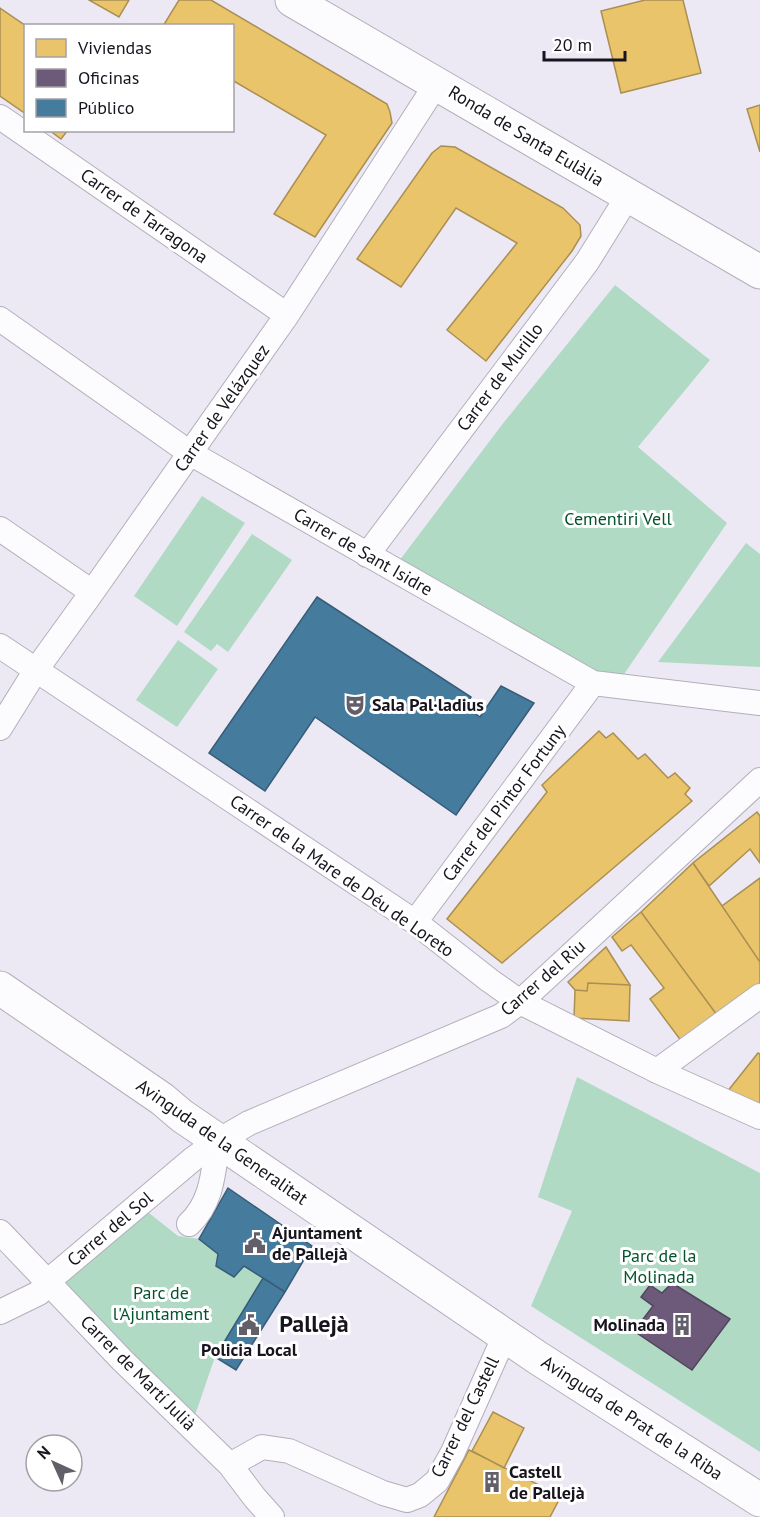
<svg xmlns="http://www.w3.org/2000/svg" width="760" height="1517" font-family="'PT Sans',sans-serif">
	<rect width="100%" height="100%" fill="#ece9f5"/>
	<path fill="#b0dac4" d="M615,285L710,360L638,447L727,523L616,686L393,569L501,426Z
		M202,496L245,523L177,626L134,596Z
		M252,534L292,560L228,652L217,644L211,651L184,632Z
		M746,543L760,554V667L658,662Z
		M178,640L218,669L177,727L136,700Z
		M577,1077L760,1173V1452L531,1306L572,1211L538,1197Z
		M139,1205L178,1236L199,1239L218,1254L217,1267L234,1277L244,1266L263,1278L215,1357L191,1427L47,1282Z"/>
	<path fill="#e9c46a" stroke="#aa8f53" stroke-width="1.5" d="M89,0H129L119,17Z
		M179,0H211L387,104L390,112L392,123L315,237L274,214L326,135L232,80V26H163Z
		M645,0H683L701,73L621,93L601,11Z
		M0,8L26,26V114L0,96Z
		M760,105V152L747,109Z
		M49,130H68L61,139Z
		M441,146L455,147L563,208L580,225L581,236L572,251L486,361L447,330L517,243L456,208L401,287L357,259L432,153Z
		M599,731L606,738L613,733L638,759L645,754L668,778L675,773L690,788L685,794L692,801L502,963L447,919L547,792L542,785Z
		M757,812L760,816V863L750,849L709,886L693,863Z
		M693,863L760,962V983L717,1015L641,912Z
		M760,878V962L722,906Z
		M641,912L717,1015L682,1042L650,999L664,988L631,945L622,951L612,937Z
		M606,947L630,985L588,983L587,991L575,990L568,982Z
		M588,983L630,985L629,1021L574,1018L575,990L587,991Z
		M758,1053L760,1054V1107L727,1092Z
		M493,1412L524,1428L504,1468L472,1451Z
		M469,1450L561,1496L550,1517H434Z"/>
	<path fill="#6d597a" stroke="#53445e" stroke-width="1.5" d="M672,1283L730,1319L692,1370L634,1331L653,1306L641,1297L650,1285L662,1293Z"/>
	<path fill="#457b9d" stroke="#375c77" stroke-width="1.5" d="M317,597L471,697L466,707L480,717L501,686L534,703L456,815L315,717L265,791L209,753Z
		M228,1188L312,1246L285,1292L244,1266L234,1277L216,1266L218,1254L199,1239Z
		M263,1278L285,1292L236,1370L215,1357Z"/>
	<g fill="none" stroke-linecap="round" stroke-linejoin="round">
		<defs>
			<path id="street" d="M0,117L287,315
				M0,319L190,453L593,683L760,703
				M0,529L92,592
				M367,555L587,262L628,196
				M0,646L415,922L489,980L520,1002L657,1071L760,1117
				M0,728L36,670L88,598L287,315L437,83
				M415,922L593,683
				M657,1071L760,996
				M189,1224C213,1201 213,1172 218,1141
				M0,1232L122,1360L230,1465L255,1498L272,1517
				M0,1312L39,1293L47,1282L193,1159L218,1141L249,1123L501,1016L520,1002L760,780
				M230,1465L262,1447L289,1451L383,1493L407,1500L420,1495L437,1481L453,1452L505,1335"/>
			<path id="secondary" d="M292,0L760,272
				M0,988L162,1099L182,1116L538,1358L760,1500"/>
		</defs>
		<use href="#street" stroke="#b2afba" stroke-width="26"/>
		<use href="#secondary" stroke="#b2afba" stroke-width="35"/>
		<use href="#street" stroke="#fcfcfe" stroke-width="24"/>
		<use href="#secondary" stroke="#fcfcfe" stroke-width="33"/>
	</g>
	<defs>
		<symbol id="theatre-bare" viewBox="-9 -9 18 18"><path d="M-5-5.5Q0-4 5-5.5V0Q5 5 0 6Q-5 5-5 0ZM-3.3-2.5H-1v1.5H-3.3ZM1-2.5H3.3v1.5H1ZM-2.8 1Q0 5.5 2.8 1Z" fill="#625f69" stroke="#fff" stroke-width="2.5" paint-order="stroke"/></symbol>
		<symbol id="civic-bare" viewBox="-9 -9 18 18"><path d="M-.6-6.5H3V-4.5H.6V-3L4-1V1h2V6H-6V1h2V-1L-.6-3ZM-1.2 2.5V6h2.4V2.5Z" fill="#625f69" stroke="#fff" stroke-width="2.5" paint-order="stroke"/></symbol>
		<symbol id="building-bare" viewBox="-9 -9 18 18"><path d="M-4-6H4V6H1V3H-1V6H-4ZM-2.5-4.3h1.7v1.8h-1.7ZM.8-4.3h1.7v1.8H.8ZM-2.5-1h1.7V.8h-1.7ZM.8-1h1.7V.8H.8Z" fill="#625f69" stroke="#fff" stroke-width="2.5" paint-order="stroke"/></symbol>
	</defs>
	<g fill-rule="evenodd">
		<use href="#theatre-bare" x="340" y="690" width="30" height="30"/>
		<use href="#civic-bare" x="240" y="1228" width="30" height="30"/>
		<use href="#civic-bare" x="234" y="1310" width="30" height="30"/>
		<use href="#building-bare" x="667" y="1310" width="30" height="30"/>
		<use href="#building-bare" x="477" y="1467" width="30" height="30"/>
	</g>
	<g text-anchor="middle" stroke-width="6" stroke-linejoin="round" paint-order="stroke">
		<g font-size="18" fill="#17141e" stroke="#fff">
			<text transform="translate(526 136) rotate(31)" y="6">Ronda de Santa Eulàlia</text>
			<text transform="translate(144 216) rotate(35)" y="6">Carrer de Tarragona</text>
			<text transform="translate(500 377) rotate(-53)" y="6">Carrer de Murillo</text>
			<text transform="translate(222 408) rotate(-55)" y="6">Carrer de Velázquez</text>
			<text transform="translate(363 552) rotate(30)" y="6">Carrer de Sant Isidre</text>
			<text transform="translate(504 803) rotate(-53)" y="6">Carrer del Pintor Fortuny</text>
			<text transform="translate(342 876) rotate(35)" y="6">Carrer de la Mare de Déu de Loreto</text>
			<text transform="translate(543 978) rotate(-41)" y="6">Carrer del Riu</text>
			<text transform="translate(222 1142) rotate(35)" y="6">Avinguda de la Generalitat</text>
			<text transform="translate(110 1229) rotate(-40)" y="6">Carrer del Sol</text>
			<text transform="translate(138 1373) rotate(45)" y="6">Carrer de Martí Julià</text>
			<text transform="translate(465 1417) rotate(-64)" y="6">Carrer del Castell</text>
			<text transform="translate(632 1418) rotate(33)" y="6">Avinguda de Prat de la Riba</text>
		</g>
		<g font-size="18" fill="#04532d" stroke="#fff">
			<text x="618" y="525">Cementiri Vell</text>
			<text x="659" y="1262">Parc de la<tspan x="659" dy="21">Molinada</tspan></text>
			<text x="161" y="1299">Parc de<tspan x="161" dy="21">l'Ajuntament</tspan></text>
		</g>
		<g font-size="18" font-weight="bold" fill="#17141e" stroke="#fff" text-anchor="start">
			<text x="372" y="711">Sala Pal·ladius</text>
			<text x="272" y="1239">Ajuntament<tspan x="272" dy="21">de Pallejà</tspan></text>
			<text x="665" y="1331" text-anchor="end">Molinada</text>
			<text x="249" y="1356" text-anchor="middle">Policia Local</text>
			<text x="509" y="1478">Castell<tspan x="509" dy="21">de Pallejà</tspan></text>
		</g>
		<g font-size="24" font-weight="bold" fill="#17141e" stroke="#fff">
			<text x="314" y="1332">Pallejà</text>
		</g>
	</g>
	<rect x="24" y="24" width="210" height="108" fill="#ffffff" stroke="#a2a1a5" stroke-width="1.5"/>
	<rect x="36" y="39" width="30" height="18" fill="#e9c46a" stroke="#a2a1a5" stroke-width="1.5"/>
	<text x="78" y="54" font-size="18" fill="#17141e">Viviendas</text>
	<rect x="36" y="69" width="30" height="18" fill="#6d597a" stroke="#a2a1a5" stroke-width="1.5"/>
	<text x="78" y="84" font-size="18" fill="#17141e">Oficinas</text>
	<rect x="36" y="99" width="30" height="18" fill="#457b9d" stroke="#a2a1a5" stroke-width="1.5"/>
	<text x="78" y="114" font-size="18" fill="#17141e">Público</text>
	<g transform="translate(54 1463) rotate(315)"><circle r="28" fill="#ffffff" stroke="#a2a1a5" stroke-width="1.5"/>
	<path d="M0-4.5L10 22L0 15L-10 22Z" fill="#625f69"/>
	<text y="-9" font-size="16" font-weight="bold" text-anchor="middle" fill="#17141e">N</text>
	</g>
	<path d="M544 51v9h81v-9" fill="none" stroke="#17141e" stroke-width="3"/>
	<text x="553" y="51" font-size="18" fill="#17141e" stroke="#ffffff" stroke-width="4.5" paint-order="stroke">20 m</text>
</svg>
